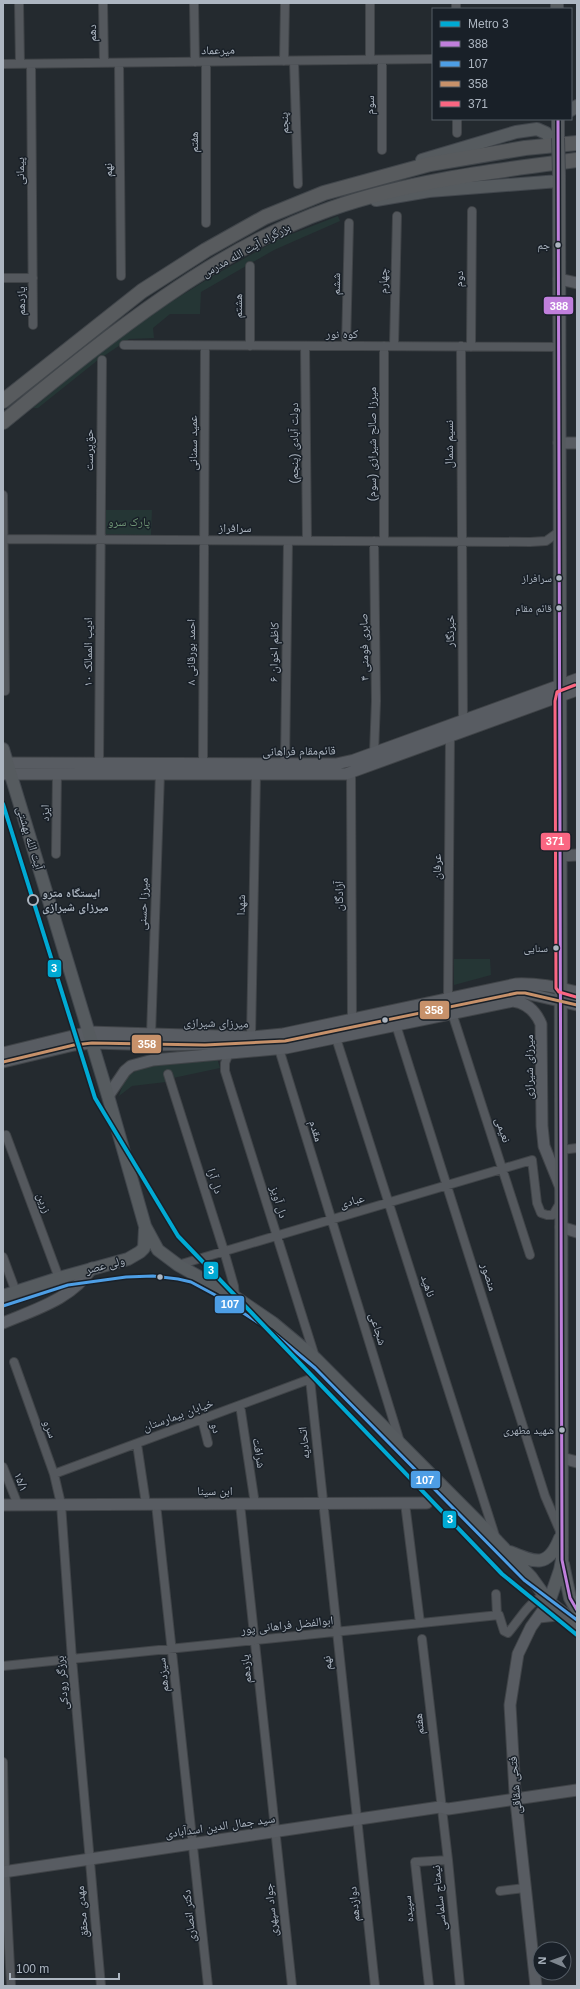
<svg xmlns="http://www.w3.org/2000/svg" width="580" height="1989" font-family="Helvetica,'Noto Naskh Arabic',sans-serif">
	<rect width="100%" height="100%" fill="#242a2f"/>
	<path fill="#253635" d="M338,216L340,221L274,250L201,292L200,314H170L153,328L154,338L129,339L98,360L38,408H33L132,326L213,276L279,239Z
		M106,510H152L151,535L105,534Z
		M454,959H490L491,975L454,985Z
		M217,1058L220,1068L173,1078L165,1074L166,1082L132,1086L119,1096C121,1089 125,1078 131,1074C150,1061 194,1060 217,1058Z"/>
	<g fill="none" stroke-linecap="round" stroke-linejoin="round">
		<defs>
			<path id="street" d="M19,3L20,64
				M103,3L104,63
				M194,3L195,62
				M370,3V60
				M456,3V9
				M382,60V150
				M284,61L285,3
				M294,61L298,184
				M206,62V223
				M119,63L121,276
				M3,64L433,59
				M31,64L33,325
				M457,119V133
				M250,266V346
				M3,278H33
				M124,345L559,347
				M305,346L307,541
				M346,346L349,223
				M394,346L397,216
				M461,346L463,720
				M471,347L472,211
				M3,495L5,691
				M3,539L530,542L546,541L560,531
				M384,541V346
				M374,753L376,701L374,541
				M99,764L102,360
				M203,764L205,346
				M285,764L288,541
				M351,773L352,1019
				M56,854L57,773
				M448,998L450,736
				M452,1013L530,1255
				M396,1025L545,1496L560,1531
				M151,1035L160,773
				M251,1037L256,774
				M336,1038L496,1539
				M279,1049L400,1442
				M229,1053L225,1063V1071L315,1357
				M168,1074L224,1251L234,1286L235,1297
				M6,1135L59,1278
				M561,1150L577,1148
				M3,1257L16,1292
				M178,1265L532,1160L537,1203L541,1213L547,1215H553L560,1203
				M14,1362L54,1474L61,1504L72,1659L101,1986
				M240,1405L255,1504
				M202,1419L208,1443
				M137,1444L146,1504
				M3,1467L18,1505
				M54,1474L310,1379L375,1986
				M405,1503L420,1623
				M156,1504L208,1986
				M240,1504L292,1986
				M496,1594L497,1615
				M422,1639L448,1860L460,1986
				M3,1666L499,1615L504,1631L508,1633C520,1619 527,1604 544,1595
				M3,1762L5,1872L11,1986
				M500,1891L525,1888
				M429,1986L415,1862L448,1860"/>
			<path id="secondary" d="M559,279L577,283
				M559,443H577
				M3,763L336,764L354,760L577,679
				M3,774H346L577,690
				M560,856L577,855
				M448,1006L517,993H525L577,1005
				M3,1053L89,1032L251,1037L283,1034L516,984C537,983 557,987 577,992
				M3,1062L74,1045L92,1043L161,1045L255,1043
				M108,1096L125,1071L131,1066L153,1060L286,1048L513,1001C527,1003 536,1012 541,1024L542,1126L544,1146L561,1188
				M561,1227L577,1232
				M3,1323C36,1309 72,1299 92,1268
				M562,1458L577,1462
				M3,1505L427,1503
				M539,1617L566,1614
				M3,1872L440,1807L448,1809L577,1790
				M536,1986L515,1792L510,1705L518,1654L531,1627L549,1602"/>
			<path id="primary" d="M557,3V9
				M571,110L577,106
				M558,119V138
				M422,160L516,132L537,129L546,133L551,139
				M376,200L429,191L559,181
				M3,749L108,1096L145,1226L158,1250L178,1265L235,1297L273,1323L315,1358L497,1541L531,1577L549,1602L577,1624
				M3,1296L59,1278L128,1259L140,1252L144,1248L145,1229
				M510,1552C536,1563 548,1568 560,1538
				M563,1564L570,1598L577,1610
				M549,1602L560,1570L562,1560L559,175"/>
			<path id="highway" d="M3,401L142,291L206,250L265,217L324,193L430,164L525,148L577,143
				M3,422C100,343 210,251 330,209C410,181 494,171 577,160"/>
		</defs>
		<use href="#street" stroke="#404448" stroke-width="10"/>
		<use href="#secondary" stroke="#404448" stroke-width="13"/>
		<use href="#primary" stroke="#41464c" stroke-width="14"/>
		<use href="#highway" stroke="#41464b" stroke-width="16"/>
		<use href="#street" stroke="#54585d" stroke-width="8"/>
		<use href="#secondary" stroke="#585c62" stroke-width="11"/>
		<use href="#primary" stroke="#565b5f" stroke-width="12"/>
		<use href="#highway" stroke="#585b5e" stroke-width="14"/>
		<defs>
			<path id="primary-bridge" d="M558,138L559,175"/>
		</defs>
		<use href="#primary-bridge" stroke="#41464c" stroke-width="14" stroke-linecap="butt"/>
		<use href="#primary-bridge" stroke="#565b5f" stroke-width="12"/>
		<defs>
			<path id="bus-1" d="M558,119L562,1560L570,1598L577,1610"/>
			<path id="bus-2" d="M3,1306L68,1285L126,1277L153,1276L178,1279L191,1282L217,1296L271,1331L315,1368L524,1580L577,1620"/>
			<path id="bus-3" d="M3,1062L74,1045L92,1043L205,1045L285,1041L517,993H525L577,1005"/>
			<path id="bus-4" d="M575,685L557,692L555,701L556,988L559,992L576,997"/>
		</defs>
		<use href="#bus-1" stroke="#192028" stroke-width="6"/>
		<use href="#bus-2" stroke="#192028" stroke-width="6"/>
		<use href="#bus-3" stroke="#192028" stroke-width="6"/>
		<use href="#bus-4" stroke="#192028" stroke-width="6"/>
		<use href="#bus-1" stroke="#c07fdc" stroke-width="3"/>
		<use href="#bus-2" stroke="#4d9ee5" stroke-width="3"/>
		<use href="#bus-3" stroke="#c7916a" stroke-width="3"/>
		<use href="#bus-4" stroke="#fa6682" stroke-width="3"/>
		<defs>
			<path id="metro-1" d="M3,804L95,1098L178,1236L502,1574L577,1635"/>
		</defs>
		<use href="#metro-1" stroke="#192028" stroke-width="7"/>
		<use href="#metro-1" stroke="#00aad4" stroke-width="4"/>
	</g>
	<g fill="#adb6c1" stroke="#192028" stroke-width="1.5">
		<circle cx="558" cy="245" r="3.5"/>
		<circle cx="559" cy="578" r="3.5"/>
		<circle cx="559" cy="608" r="3.5"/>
		<circle cx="556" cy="948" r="3.5"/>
		<circle cx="385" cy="1020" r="3.5"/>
		<circle cx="160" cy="1277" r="3.5"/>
		<circle cx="562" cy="1430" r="3.5"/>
	</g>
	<circle fill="#192028" stroke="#adb6c1" stroke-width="2" cx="33" cy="900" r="5"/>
	<g text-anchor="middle" stroke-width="3" stroke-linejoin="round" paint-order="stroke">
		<g font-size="11" fill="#adb6c1" stroke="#192028" text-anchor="end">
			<text x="550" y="249">جم</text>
			<text x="552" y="582">سرافراز</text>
			<text x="552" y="612">قائم مقام</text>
			<text x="548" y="952">سنایی</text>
			<text x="554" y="1434">شهید مطهری</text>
		</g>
		<g font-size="12" fill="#adb6c1" stroke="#192028">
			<text transform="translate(92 33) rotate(-91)" y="4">دهم</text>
			<text transform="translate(218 50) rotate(-1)" y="4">میرعماد</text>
			<text transform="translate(370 105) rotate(-90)" y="4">سوم</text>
			<text transform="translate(284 123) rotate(-92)" y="4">پنجم</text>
			<text transform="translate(194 142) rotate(-90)" y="4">هفتم</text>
			<text transform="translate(108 170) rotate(-91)" y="4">نهم</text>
			<text transform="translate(20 171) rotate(-90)" y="4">پیمانی</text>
			<text transform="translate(246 250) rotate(-29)" y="4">بزرگراه آیت الله مدرس</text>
			<text transform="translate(459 279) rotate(-90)" y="4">دوم</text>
			<text transform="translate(383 281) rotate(-89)" y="4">چهارم</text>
			<text transform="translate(336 284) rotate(-89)" y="4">ششم</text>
			<text transform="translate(21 301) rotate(-90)" y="4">یازدهم</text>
			<text transform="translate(238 306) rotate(-90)" y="4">هشتم</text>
			<text x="342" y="338">کوه نور</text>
			<text transform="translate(193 443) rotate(-90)" y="4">عمید سمنانی</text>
			<text transform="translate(294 443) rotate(-90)" y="4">دولت آبادی (پنجم)</text>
			<text transform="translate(372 444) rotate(-90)" y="4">میرزا صالح شیرازی (سوم)</text>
			<text transform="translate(449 444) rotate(-90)" y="4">نسیم شمال</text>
			<text transform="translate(89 450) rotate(-90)" y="4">حق‌پرست</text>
			<text x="235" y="532">سرافراز</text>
			<text transform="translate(450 631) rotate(-90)" y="4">خبرنگار</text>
			<text transform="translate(364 647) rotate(-91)" y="4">صابری فومنی ۴</text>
			<text transform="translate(88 652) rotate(-90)" y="4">ادیب الممالک ۱۰</text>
			<text transform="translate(191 652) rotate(-90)" y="4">احمد بورقانی ۸</text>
			<text transform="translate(274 652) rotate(-89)" y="4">کاظم اخوان ۶</text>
			<text transform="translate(299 751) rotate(-1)" y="4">قائم‌مقام فراهانی</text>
			<text transform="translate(45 813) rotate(-89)" y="4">ایزد</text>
			<text transform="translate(30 838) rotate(73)" y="4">آیت الله بهشتی</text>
			<text transform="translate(437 867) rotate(-90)" y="4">عرفان</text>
			<text transform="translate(339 896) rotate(-90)" y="4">آزادگان</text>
			<text transform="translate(143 904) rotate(-88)" y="4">میرزا حسنی</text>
			<text transform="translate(241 905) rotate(-89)" y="4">شهدا</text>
			<text transform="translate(216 1023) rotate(1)" y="4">میرزای شیرازی</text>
			<text transform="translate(529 1067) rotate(-90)" y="4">میرزای شیرازی</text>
			<text transform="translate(503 1130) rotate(72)" y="4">نعیمی</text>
			<text transform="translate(316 1131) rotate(73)" y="4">مقدم</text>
			<text transform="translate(215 1181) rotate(72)" y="4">دل آرا</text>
			<text transform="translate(352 1201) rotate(-16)" y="4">عبادی</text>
			<text transform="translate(279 1202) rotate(73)" y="4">دل آویز</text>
			<text transform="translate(44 1203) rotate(70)" y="4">زرین</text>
			<text transform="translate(105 1265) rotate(-15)" y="4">ولی عصر</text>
			<text transform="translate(489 1277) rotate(73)" y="4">منصور</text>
			<text transform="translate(428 1286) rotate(72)" y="4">ناهید</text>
			<text transform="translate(378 1329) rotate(73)" y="4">شجاعی</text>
			<text transform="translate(178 1415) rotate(-20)" y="4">خیابان بیمارستان</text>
			<text transform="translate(216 1428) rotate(75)" y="4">دو</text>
			<text transform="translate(50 1429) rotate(70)" y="4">سرو</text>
			<text transform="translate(304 1443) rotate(-96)" y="4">اتحادیه</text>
			<text transform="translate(259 1453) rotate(81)" y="4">شرافت</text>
			<text transform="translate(21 1482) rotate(69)" y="4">۱۵/۱</text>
			<text x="215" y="1495">ابن سینا</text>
			<text transform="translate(287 1625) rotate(-6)" y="4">ابوالفضل فراهانی پور</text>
			<text transform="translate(327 1663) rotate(-96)" y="4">نهم</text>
			<text transform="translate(246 1669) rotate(-96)" y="4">یازدهم</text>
			<text transform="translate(163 1675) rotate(-96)" y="4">سیزدهم</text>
			<text transform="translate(62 1683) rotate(-95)" y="4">برزگر رودکی</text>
			<text transform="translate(419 1724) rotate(-96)" y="4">هفتم</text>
			<text transform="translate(515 1785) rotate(-95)" y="4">فتحی شقاقی</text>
			<text transform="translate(220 1826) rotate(-8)" y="4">سید جمال الدین اسدآبادی</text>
			<text transform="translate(439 1898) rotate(-96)" y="4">نیمتاج سلماسی</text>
			<text transform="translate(354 1904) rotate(-96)" y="4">دوازدهم</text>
			<text transform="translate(408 1909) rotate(-96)" y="4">سپیده</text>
			<text transform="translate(271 1910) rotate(-96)" y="4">جواد سپهری</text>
			<text transform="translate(82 1912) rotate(-95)" y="4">مهدی محقق</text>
			<text transform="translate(189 1916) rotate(-96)" y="4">دکتر انصاری</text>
		</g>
		<g font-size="12" fill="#6f9575" stroke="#192028">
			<text x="129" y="526">پارک سرو</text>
		</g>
		<g font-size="12" font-weight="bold" fill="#adb6c1" stroke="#192028" text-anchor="start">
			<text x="42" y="897">ایستگاه مترو<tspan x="42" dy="14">میرزای شیرازی</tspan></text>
		</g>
	</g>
	<g stroke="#192028" stroke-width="1.5">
		<rect x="543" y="296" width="31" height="19" rx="4" fill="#c07fdc"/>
		<rect x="540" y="832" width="31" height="19" rx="4" fill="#fa6682"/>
		<rect x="47" y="959" width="15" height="19" rx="4" fill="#00aad4"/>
		<rect x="419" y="1000" width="31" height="20" rx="4" fill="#c7916a"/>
		<rect x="131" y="1034" width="31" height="20" rx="4" fill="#c7916a"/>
		<rect x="203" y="1261" width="16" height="19" rx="4" fill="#00aad4"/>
		<rect x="214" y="1295" width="31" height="19" rx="4" fill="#4d9ee5"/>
		<rect x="410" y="1470" width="31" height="19" rx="4" fill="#4d9ee5"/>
		<rect x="442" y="1510" width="15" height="19" rx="4" fill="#00aad4"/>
	</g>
	<g font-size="11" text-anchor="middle" font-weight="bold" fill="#fff">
		<text x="559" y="310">388</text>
		<text x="555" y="845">371</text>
		<text x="54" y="972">3</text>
		<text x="434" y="1014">358</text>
		<text x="147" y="1048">358</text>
		<text x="211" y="1274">3</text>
		<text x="230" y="1308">107</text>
		<text x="425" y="1484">107</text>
		<text x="450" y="1523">3</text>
	</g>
	<rect width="580" height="1989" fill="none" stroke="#adb6c1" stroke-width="8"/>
	<rect x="432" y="8" width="140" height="112" fill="#192028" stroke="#545c65"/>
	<rect x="440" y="21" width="20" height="6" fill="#00aad4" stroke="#545c65"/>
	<text x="468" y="28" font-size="12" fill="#adb6c1">Metro 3</text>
	<rect x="440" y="41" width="20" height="6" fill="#c07fdc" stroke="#545c65"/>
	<text x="468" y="48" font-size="12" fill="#adb6c1">388</text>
	<rect x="440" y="61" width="20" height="6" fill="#4d9ee5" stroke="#545c65"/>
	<text x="468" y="68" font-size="12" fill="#adb6c1">107</text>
	<rect x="440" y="81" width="20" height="6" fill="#c7916a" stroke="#545c65"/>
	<text x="468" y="88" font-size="12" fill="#adb6c1">358</text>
	<rect x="440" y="101" width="20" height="6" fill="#fa6682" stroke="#545c65"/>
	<text x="468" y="108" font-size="12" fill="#adb6c1">371</text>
	<g transform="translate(552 1961) rotate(272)"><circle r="19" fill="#192028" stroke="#545c65"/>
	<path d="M0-3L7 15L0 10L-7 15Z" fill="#7d858e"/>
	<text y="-6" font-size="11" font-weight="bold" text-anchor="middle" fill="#adb6c1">N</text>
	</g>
	<path d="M10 1973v6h109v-6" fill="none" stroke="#adb6c1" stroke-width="2"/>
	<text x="16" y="1973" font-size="12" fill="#adb6c1" stroke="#192028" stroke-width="3" paint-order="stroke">100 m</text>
</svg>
